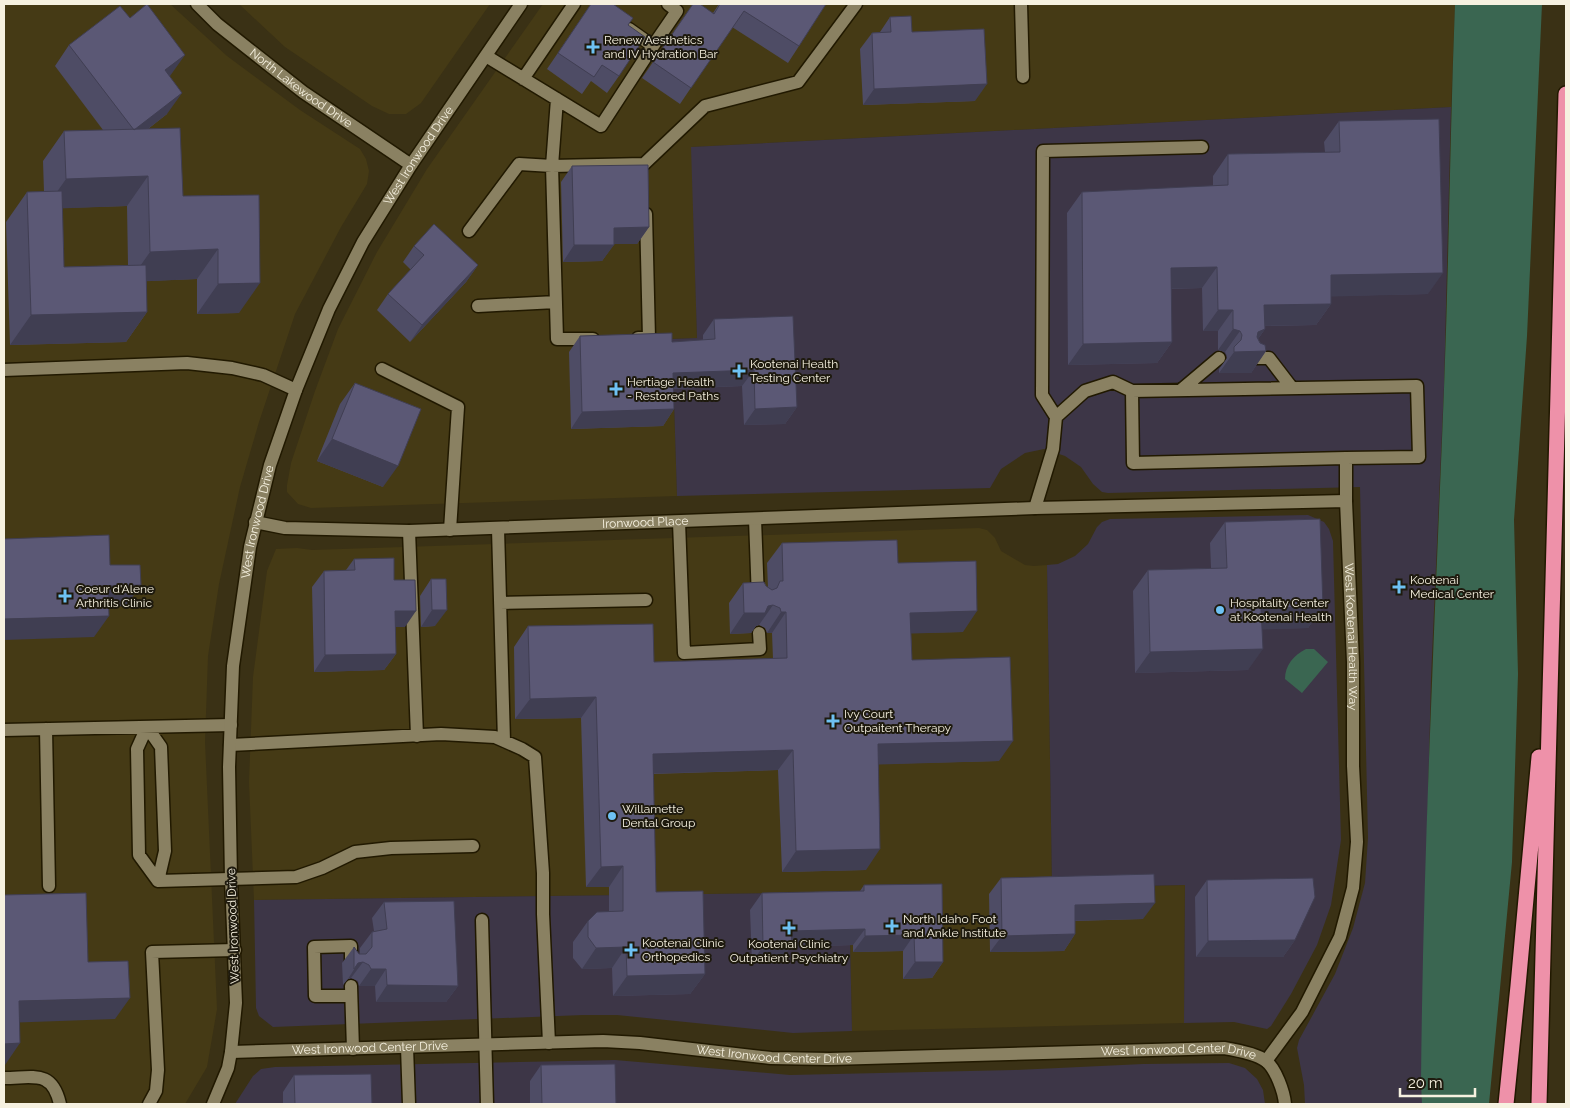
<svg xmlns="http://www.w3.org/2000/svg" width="1570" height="1108" font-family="Raleway,sans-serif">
	<rect width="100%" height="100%" fill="#3a3115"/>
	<path fill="#453a15" d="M4,4H170L227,56L300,110L360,149L366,159L369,171L367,184L341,227L295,314L259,422L240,487L219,584L208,656L205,742L217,1009L207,1067L185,1104H4Z
		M239,4H490L421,103L406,114H389L372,106L285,47Z
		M543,4H1455L1451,107L692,147L697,338L672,339L677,496L311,508L298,504L287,492V485L291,463L315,391L338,329L377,252L427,169Z
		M979,528L987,530L995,538L1001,551L1025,565L1034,566L1047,565L1052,888L1185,885L1184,1023L852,1031L849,892L254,900L249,782L253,677L267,571L276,549L297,548L312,550Z"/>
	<path fill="#3d3647" d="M1451,107L1444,386L1431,678L1422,1042V1104H1305L1304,1085L1297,1048L1299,1040L1335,974L1353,928L1365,883L1368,838L1360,487L1108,493L1102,492L1093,484L1081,467L1065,456L1044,449L1025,453L1001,469L990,488L677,496L672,339L697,338L691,147Z
		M1308,515L1324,522L1329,529L1333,541L1341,840L1331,905L1317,945L1291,994L1271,1026L1267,1029L1234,1022L1184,1023L1185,885L1052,888L1047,565L1058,564L1075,556L1088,544L1097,527L1102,522L1110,519Z
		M849,892L852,1031L793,1033L617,1015H583L273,1027L259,1016L256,1008L254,900Z
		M615,1060L790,1075L1014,1070L1143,1064L1229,1063L1245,1068L1257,1079L1263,1090L1265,1104H235L253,1076L261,1069L275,1067Z"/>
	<path fill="#3a6651" d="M1455,4H1542L1527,336L1514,520L1518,674L1512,862L1489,1104H1422L1421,1083C1423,851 1435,620 1444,389C1449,260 1450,132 1455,4Z
		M1306,649H1314L1328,662L1302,693L1285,679C1285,665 1294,655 1306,649Z"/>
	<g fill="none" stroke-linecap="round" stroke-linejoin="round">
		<defs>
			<path id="lane" d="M1021,4L1023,77
				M629,29L653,46L677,11L668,4
				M486,56L601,126L653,46
				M523,79L574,4
				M469,231L519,164L552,166L557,99
				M478,306L556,302
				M638,338H649L646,214
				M593,339H557L552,166L644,164L705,106L798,82L856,4
				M1250,358H1269L1292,388
				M382,369L458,407L450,530
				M4,370L187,363L232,368L263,375L296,390
				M1181,390L1219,358
				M1056,417L1042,395L1043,151L1202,147
				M1346,458L1133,463L1132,391L1417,386L1419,457L1346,458V501
				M1035,508L1053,449L1056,417L1085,391L1113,382L1132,391
				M755,519L758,599
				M679,522L684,653L760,649L759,633
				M498,529L504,741
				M409,531L417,736
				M500,603L646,600
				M147,727L161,747L165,851L158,881L139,855L137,749Z
				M46,729L49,886
				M4,730L231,725
				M230,745L441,734L495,737L522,749L535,757L543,873V914L549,1043
				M158,881L296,877L322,868L355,852L391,848L473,846
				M482,920L487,1104
				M351,963V946L314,947L315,996H351
				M351,986L353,1049
				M407,1047L409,1104
				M4,1078C33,1078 52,1069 60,1104
				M149,1104L156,1091L158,1070L152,952L235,950"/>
			<g id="street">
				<path id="s1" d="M197,4L217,24L303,92L411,165"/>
				<path id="s2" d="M255,522L285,528L409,531L1035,508L1346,501L1353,662V766L1357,842L1353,888L1340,937L1302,1012L1266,1061"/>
				<path id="s3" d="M231,1052L603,1041L640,1043L771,1058L830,1059L1224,1048C1236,1050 1257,1054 1266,1061C1276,1069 1284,1092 1285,1104"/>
			</g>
			<g id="secondary">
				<path id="s4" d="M213,1104L228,1068L231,1052L236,1003L231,879L229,767L233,666L250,547L270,465L296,390L329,309L363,242L411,165L521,4"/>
			</g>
			<path id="highway" d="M1506,1104L1518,986L1539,757
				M1539,1104L1566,94"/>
		</defs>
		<use href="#lane" stroke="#211900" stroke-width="15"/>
		<use href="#street" stroke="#211900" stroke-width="15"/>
		<use href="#secondary" stroke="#211900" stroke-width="15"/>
		<use href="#highway" stroke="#211900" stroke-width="18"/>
		<use href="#lane" stroke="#8a8162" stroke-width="12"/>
		<use href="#street" stroke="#8a8162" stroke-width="12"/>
		<use href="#secondary" stroke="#8a8162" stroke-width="12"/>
		<use href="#highway" stroke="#ee91a9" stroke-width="15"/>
	</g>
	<path fill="#4e4c65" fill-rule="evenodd" d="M591,4L628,25L619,76L607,93L591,81L582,94L547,69Z
		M693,4L713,13L719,4H826L799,46L788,63L732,27L680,104L642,78Z
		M890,17L975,101L863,105L860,49L872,33L880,32Z
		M69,45L170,76L167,114L148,129L183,196L259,195L239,313L197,314V279L146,281L147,312L126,342L10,345L6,222L27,192H44L43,161L64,131L103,130L55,66ZM127,206L128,265L64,267L62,208Z
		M1339,121L1428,294L1331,296V304L1316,325L1265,326V329L1258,339L1266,351L1251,373H1219V369L1227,358V356L1225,352L1218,350V331H1203L1202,288L1171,289L1172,342L1157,363L1068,365L1067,213L1082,192L1213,186V176L1228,154L1325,152L1324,142Z
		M572,166L649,227L637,244H614L602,261L563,262L561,182Z
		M414,246L478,265L466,282L410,342L377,310L388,294L411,270L403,262Z
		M714,319L797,407L785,424L744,425L742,386L674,389V409L663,426L571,429L569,352L580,336L672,342L703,340V335Z
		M355,383L383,487L317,461L340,404Z
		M1225,522L1323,607L1308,628L1262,629L1248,670L1135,673L1133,591L1148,570L1211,568L1210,543Z
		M782,543L898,563L963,632L911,633L912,660L999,761L878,764L866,870L782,872L778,770L653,774L656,892L705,974L690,994L613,996L612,968L582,969L573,958V942L588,921L609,912V887H586L581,718L515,719L514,647L528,626L654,662L773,659L772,633H767L765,628L759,625L756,626L751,633L730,634L729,603L743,583L766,586L768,588L767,563Z
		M354,559L394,580L405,627H395L396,654L384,670L314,672L312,587L324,571L346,570Z
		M431,579L435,626L421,627L420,596Z
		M1001,878L1143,919L1075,921V934L1064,951L990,952L989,894Z
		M1207,880L1295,940L1283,957H1196L1195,897Z
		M864,885L943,962L932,978L903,979V951L853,952V945L790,947L780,962L752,963L750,910L762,893L860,891Z
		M384,902L458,986L446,1002H376L375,986H359L358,981L351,978L348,979L343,985L342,963L354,947L359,954H360V948L372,932L374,931L372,918Z
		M541,1065L616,1104H530V1081Z
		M294,1075L372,1104H283V1092Z"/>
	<path fill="#403e52" d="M185,55L170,76L150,91L165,70Z
		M987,84L975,101L863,105L874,89Z
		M182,93L167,114L119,151L134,130Z
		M148,176L127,206L45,209L66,179Z
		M649,227L637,244H602L614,228Z
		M574,245H614L602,261L563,262Z
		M218,249L197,279L129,282L150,252Z
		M478,265L466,282L410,342L422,325Z
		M1217,267L1202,288L1156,289L1171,268Z
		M1443,273L1428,294L1316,297L1331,275Z
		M260,283L239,313L197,314L218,284Z
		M1331,304L1316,325L1249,326L1264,305Z
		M1218,310H1233L1218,331H1203Z
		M147,312L126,342L10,345L31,315Z
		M1233,329L1240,331L1225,352L1218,350Z
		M1265,329L1250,350L1266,351L1251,373H1219L1234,352L1258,332Z
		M1172,342L1157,363L1068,365L1083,344Z
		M754,370L742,386L662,389L673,373Z
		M797,407L785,424L744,425L755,409Z
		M674,409L663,426L571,429L582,412Z
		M332,439L398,466L383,487L317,461Z
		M141,585L126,606L93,607L108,586Z
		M773,605L759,625L756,626L751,633L730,634L744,613Z
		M1323,607L1308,628L1246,630L1261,608Z
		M432,610H447L435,626L421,627Z
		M395,611H416L405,627H384Z
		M977,611L963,632L896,634L910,613Z
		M781,612H786L772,633H767Z
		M109,616L94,637L4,640V619Z
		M1263,649L1248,670L1135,673L1150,652Z
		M396,654L384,670L314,672L325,655Z
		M596,697L581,718L515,719L530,699Z
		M1013,741L999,761L863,765L878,744Z
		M793,750L778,770L638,774L653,754Z
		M880,849L866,870L782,872L796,851Z
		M623,866L609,887H586L601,867Z
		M1155,903L1143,919L1063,921L1075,905Z
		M865,929L853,945L790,947L780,962L752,963L763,946L791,931Z
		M1075,934L1064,951L990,952L1002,936Z
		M914,935L903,951L853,952L865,936Z
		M1295,940L1283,957H1196L1208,941Z
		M626,947L612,968L582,969L596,948Z
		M363,962L351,978L348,979L358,963Z
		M915,962H943L932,978L903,979Z
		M371,969H386L375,986H359Z
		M705,974L690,994L613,996L627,976Z
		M387,985L458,986L446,1002H376Z
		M130,998L115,1019L4,1023L19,1001Z
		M20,1043L5,1065H4V1044Z"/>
	<path fill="#5b5875" stroke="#403e52" d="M147,4L185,55L165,70L182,93L134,130L69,45L120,6L130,18Z
		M591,4H613L633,18L628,25L645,37L619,76L602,65L594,77L558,53Z
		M693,4H700L714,14L720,4H826L799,46L744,11L691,88L653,62Z
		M911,16L912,32L984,29L987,84L874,89L872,33L891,32L890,17Z
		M1439,119L1443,273L1331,275V304L1264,305L1265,329L1258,332L1257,337L1260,343L1265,345L1266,351L1234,352V347L1241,340L1242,335L1240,331L1233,329V310H1218L1217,267L1171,268L1172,342L1083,344L1082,192L1228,185V154L1340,152L1339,121Z
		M180,128L183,196L259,195L260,283L218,284V249L150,252L148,176L66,179L64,131Z
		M648,165L649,227L614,228V245H574L572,166Z
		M62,191L64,267L146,265L147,312L31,315L27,192Z
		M434,224L478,265L422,325L388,294L424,255L414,246Z
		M793,316L797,407L755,409L754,370L673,373L674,409L582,412L580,336L672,333V342L715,339L714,319Z
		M355,383L421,409L398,466L332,439Z
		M1320,519L1323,607L1261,608L1263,649L1150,652L1148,570L1227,568L1225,522Z
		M109,535L110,565H140L141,585L108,586L109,616L4,619V539Z
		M897,540L898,563L976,561L977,611L910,613L912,660L1010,657L1013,741L878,744L880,849L796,851L793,750L653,754L656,892L703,891L705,974L627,976L626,947L596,948L588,937V921L597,912L623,911V866L601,867L596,697L530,699L528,626L653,624L654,662L787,658L786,612H781L780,608L773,605L768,606L765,613H744L743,583L764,582L766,586L772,590L777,588L780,581H783L782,543Z
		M394,558V580H415L416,611H395L396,654L325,655L324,571L355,570L354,559Z
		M431,579H446L447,610H432Z
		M1154,874L1155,903L1075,905V934L1002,936L1001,878Z
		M1313,878L1315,897L1295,940L1208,941L1207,880Z
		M942,884L943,962H915L914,935L865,936V929L791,931L792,945L763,946L762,893L864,891V885Z
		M86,893L88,962L128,961L130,998L19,1001L20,1043L4,1044V895Z
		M454,901L458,986L387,985L386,969H371L369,965L363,962L358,963L354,969V947L359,954H366L372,947V932L387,929L384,902Z
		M615,1064L616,1104H542L541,1065Z
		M371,1074L372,1104H295L294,1075Z"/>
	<g fill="#6ec2f3" stroke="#1e1a0e" stroke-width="2">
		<path d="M590.5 39.5h5v5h5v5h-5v5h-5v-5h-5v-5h5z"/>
		<path d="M736.5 363.5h5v5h5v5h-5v5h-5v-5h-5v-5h5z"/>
		<path d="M613.5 381.5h5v5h5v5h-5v5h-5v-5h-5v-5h5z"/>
		<path d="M1396.5 579.5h5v5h5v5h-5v5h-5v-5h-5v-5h5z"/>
		<path d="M62.5 588.5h5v5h5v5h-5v5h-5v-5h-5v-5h5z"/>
		<circle cx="1220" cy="610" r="5"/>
		<path d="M830.5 713.5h5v5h5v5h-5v5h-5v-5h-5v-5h5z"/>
		<circle cx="612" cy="816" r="5"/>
		<path d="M889.5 918.5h5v5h5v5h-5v5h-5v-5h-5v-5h5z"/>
		<path d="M786.5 920.5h5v5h5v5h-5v5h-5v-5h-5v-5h5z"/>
		<path d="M628.5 942.5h5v5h5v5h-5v5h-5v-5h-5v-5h5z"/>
	</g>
	<g text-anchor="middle" stroke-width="4" stroke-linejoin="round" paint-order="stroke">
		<g font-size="12" fill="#f6f1e0" stroke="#1e1a0e" text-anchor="start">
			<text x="604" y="44">Renew Aesthetics<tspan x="604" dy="14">and IV Hydration Bar</tspan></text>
			<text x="750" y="368">Kootenai Health<tspan x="750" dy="14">Testing Center</tspan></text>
			<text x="627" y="386">Hertiage Health<tspan x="627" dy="14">- Restored Paths</tspan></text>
			<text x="1410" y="584">Kootenai<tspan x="1410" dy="14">Medical Center</tspan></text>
			<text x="76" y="593">Coeur d'Alene<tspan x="76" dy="14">Arthritis Clinic</tspan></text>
			<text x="1230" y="607">Hospitality Center<tspan x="1230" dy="14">at Kootenai Health</tspan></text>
			<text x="844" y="718">Ivy Court<tspan x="844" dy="14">Outpaitent Therapy</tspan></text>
			<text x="622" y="813">Willamette<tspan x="622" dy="14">Dental Group</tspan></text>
			<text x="903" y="923">North Idaho Foot<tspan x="903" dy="14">and Ankle Institute</tspan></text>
			<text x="642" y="947">Kootenai Clinic<tspan x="642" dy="14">Orthopedics</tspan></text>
			<text x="789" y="948" text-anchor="middle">Kootenai Clinic<tspan x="789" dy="14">Outpatient Psychiatry</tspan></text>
		</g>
		<g font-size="12" fill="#f6f1e0" stroke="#1e1a0e">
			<text dy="4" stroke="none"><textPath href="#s1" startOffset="134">North Lakewood Drive</textPath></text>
			<text dy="4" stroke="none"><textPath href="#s4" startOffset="991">West Ironwood Drive</textPath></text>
			<text dy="4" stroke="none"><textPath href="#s4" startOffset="588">West Ironwood Drive</textPath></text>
			<text dy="4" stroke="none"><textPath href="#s2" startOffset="391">Ironwood Place</textPath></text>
			<text dy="4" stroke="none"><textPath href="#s2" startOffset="1228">West Kootenai Health Way</textPath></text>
			<text transform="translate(233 926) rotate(-92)" y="4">West Ironwood Drive</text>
			<text dy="4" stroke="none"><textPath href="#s3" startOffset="139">West Ironwood Center Drive</textPath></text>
			<text dy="4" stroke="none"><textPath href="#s3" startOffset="544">West Ironwood Center Drive</textPath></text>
			<text dy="4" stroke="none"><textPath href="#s3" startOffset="949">West Ironwood Center Drive</textPath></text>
		</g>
	</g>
	<rect width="1570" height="1108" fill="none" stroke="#f6f1e0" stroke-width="10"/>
	<path d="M1400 1088v8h75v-8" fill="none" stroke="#f6f1e0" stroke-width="2.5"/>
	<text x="1408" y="1088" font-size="15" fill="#f6f1e0" stroke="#1e1a0e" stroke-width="4" paint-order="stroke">20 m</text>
</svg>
